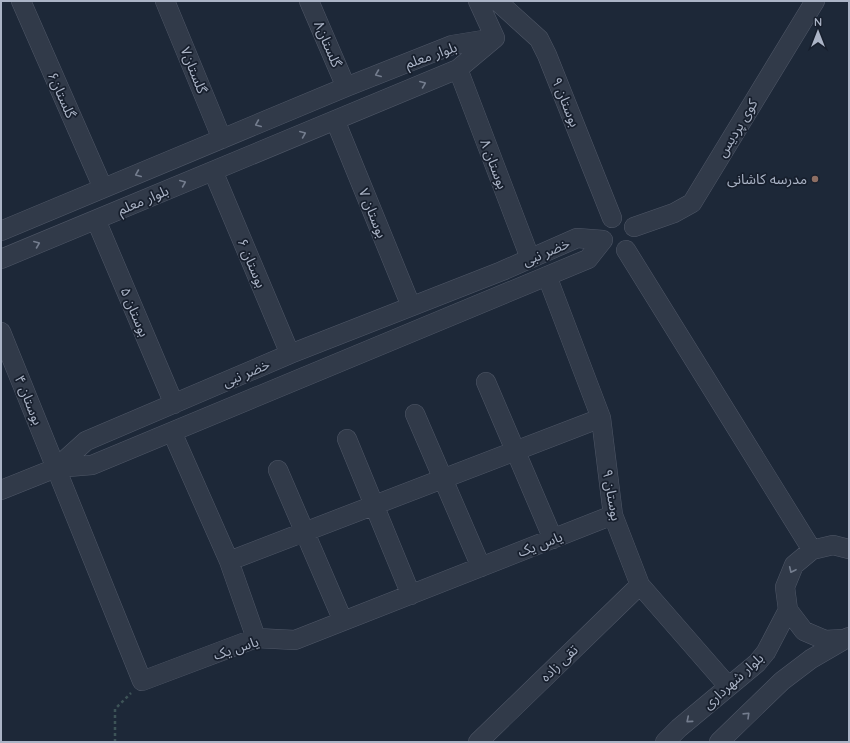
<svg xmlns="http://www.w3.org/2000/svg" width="850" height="743" font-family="Quicksand,'Noto Sans Arabic',sans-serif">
	<rect width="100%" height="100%" fill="#1d2838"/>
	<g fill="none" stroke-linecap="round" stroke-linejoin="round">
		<defs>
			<path id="street" d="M21,1L103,188
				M165,1L222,139
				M309,1L346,87
				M478,1L495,38
				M497,1L539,39L547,55L612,218
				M458,69L530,258
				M335,120L411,306
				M213,171L290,354
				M96,220L174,404
				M634,227L674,213L692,203L815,1
				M1,231L346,87L452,45L495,38
				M577,238L603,240L588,259L92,465L56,468L86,441L290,354L502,271Z
				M626,250L812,550
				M1,259L458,69L495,38
				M547,276L601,418L613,515L640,585L728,686
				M1,332L142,681L256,638L295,640L613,515
				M486,382L553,539
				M415,414L481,567
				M172,432L229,561
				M347,439L411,595
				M278,470L343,621
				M1,490L56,468
				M849,549L833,545L812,550L794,565L785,587L788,610L804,631L825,640L844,639L849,637
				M256,638L229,561L601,418
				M478,742L640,585
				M665,742L679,728L757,663L766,652L788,610
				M719,742L782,681L811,659L842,641"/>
		</defs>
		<use href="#street" stroke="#4f5767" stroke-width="20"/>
		<path stroke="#3d5357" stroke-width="2.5" stroke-dasharray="3 3" stroke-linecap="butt" d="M115,742V709L131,693"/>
		<use href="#street" stroke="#313a49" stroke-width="19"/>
	</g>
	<defs><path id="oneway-chevron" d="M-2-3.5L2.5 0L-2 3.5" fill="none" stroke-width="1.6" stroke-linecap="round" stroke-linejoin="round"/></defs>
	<g stroke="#747d8e">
		<use href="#oneway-chevron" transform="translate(378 74) rotate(158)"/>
		<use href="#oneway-chevron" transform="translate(423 84) rotate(-22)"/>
		<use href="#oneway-chevron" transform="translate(258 124) rotate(157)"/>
		<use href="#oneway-chevron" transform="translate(303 134) rotate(-23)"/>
		<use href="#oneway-chevron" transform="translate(138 174) rotate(157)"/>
		<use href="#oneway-chevron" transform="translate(183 183) rotate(-23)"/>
		<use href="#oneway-chevron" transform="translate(37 244) rotate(-22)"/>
		<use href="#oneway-chevron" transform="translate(792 570) rotate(115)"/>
		<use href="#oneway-chevron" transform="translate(747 715) rotate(-44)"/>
		<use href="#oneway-chevron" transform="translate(689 720) rotate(140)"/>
	</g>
	<circle fill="#8d6e63" stroke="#171f2d" stroke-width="1.5" cx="815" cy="179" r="4"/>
	<g text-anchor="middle" stroke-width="3.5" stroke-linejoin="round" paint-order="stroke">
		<g font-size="14" fill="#abb4c6" stroke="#171f2d">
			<text transform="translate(328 44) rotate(67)" y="5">گلستان۸</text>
			<text transform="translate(431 55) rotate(-19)" y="5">بلوار معلم</text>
			<text transform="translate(194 70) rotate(68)" y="5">گلستان۷</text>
			<text transform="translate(62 95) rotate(66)" y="5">گلستان۶</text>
			<text transform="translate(566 102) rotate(68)" y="5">بوستان ۹</text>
			<text transform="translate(737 128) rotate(-59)" y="5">کوی پردیس</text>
			<text transform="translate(494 164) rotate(69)" y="5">بوستان ۸</text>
			<text transform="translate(143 200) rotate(-23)" y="5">بلوار معلم</text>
			<text transform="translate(373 213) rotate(68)" y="5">بوستان ۷</text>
			<text transform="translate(546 252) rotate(-23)" y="5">خضر نبی</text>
			<text transform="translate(252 263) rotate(67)" y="5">بوستان ۶</text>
			<text transform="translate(135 312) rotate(67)" y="5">بوستان ۵</text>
			<text transform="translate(246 373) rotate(-23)" y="5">خضر نبی</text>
			<text transform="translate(29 400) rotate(68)" y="5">بوستان ۴</text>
			<text transform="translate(612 495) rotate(80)" y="5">بوستان ۹</text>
			<text transform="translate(540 544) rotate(-21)" y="5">یاس یک</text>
			<text transform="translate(236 648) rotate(-18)" y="5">یاس یک</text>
			<text transform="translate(559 663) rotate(-44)" y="5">تقی زاده</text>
			<text transform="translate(733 681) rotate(-42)" y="5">بلوار شهرداری</text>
		</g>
		<g font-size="14" fill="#abb4c6" stroke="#171f2d" text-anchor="end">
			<text x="807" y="184">مدرسه کاشانی</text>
		</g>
	</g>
	<rect width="850" height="743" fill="none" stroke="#abb4c6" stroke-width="4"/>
	<g transform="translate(818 32)" stroke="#171f2d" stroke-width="3" paint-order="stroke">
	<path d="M0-3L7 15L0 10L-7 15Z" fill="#abb4c6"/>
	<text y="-6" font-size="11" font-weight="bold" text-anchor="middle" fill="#abb4c6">N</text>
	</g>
</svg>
